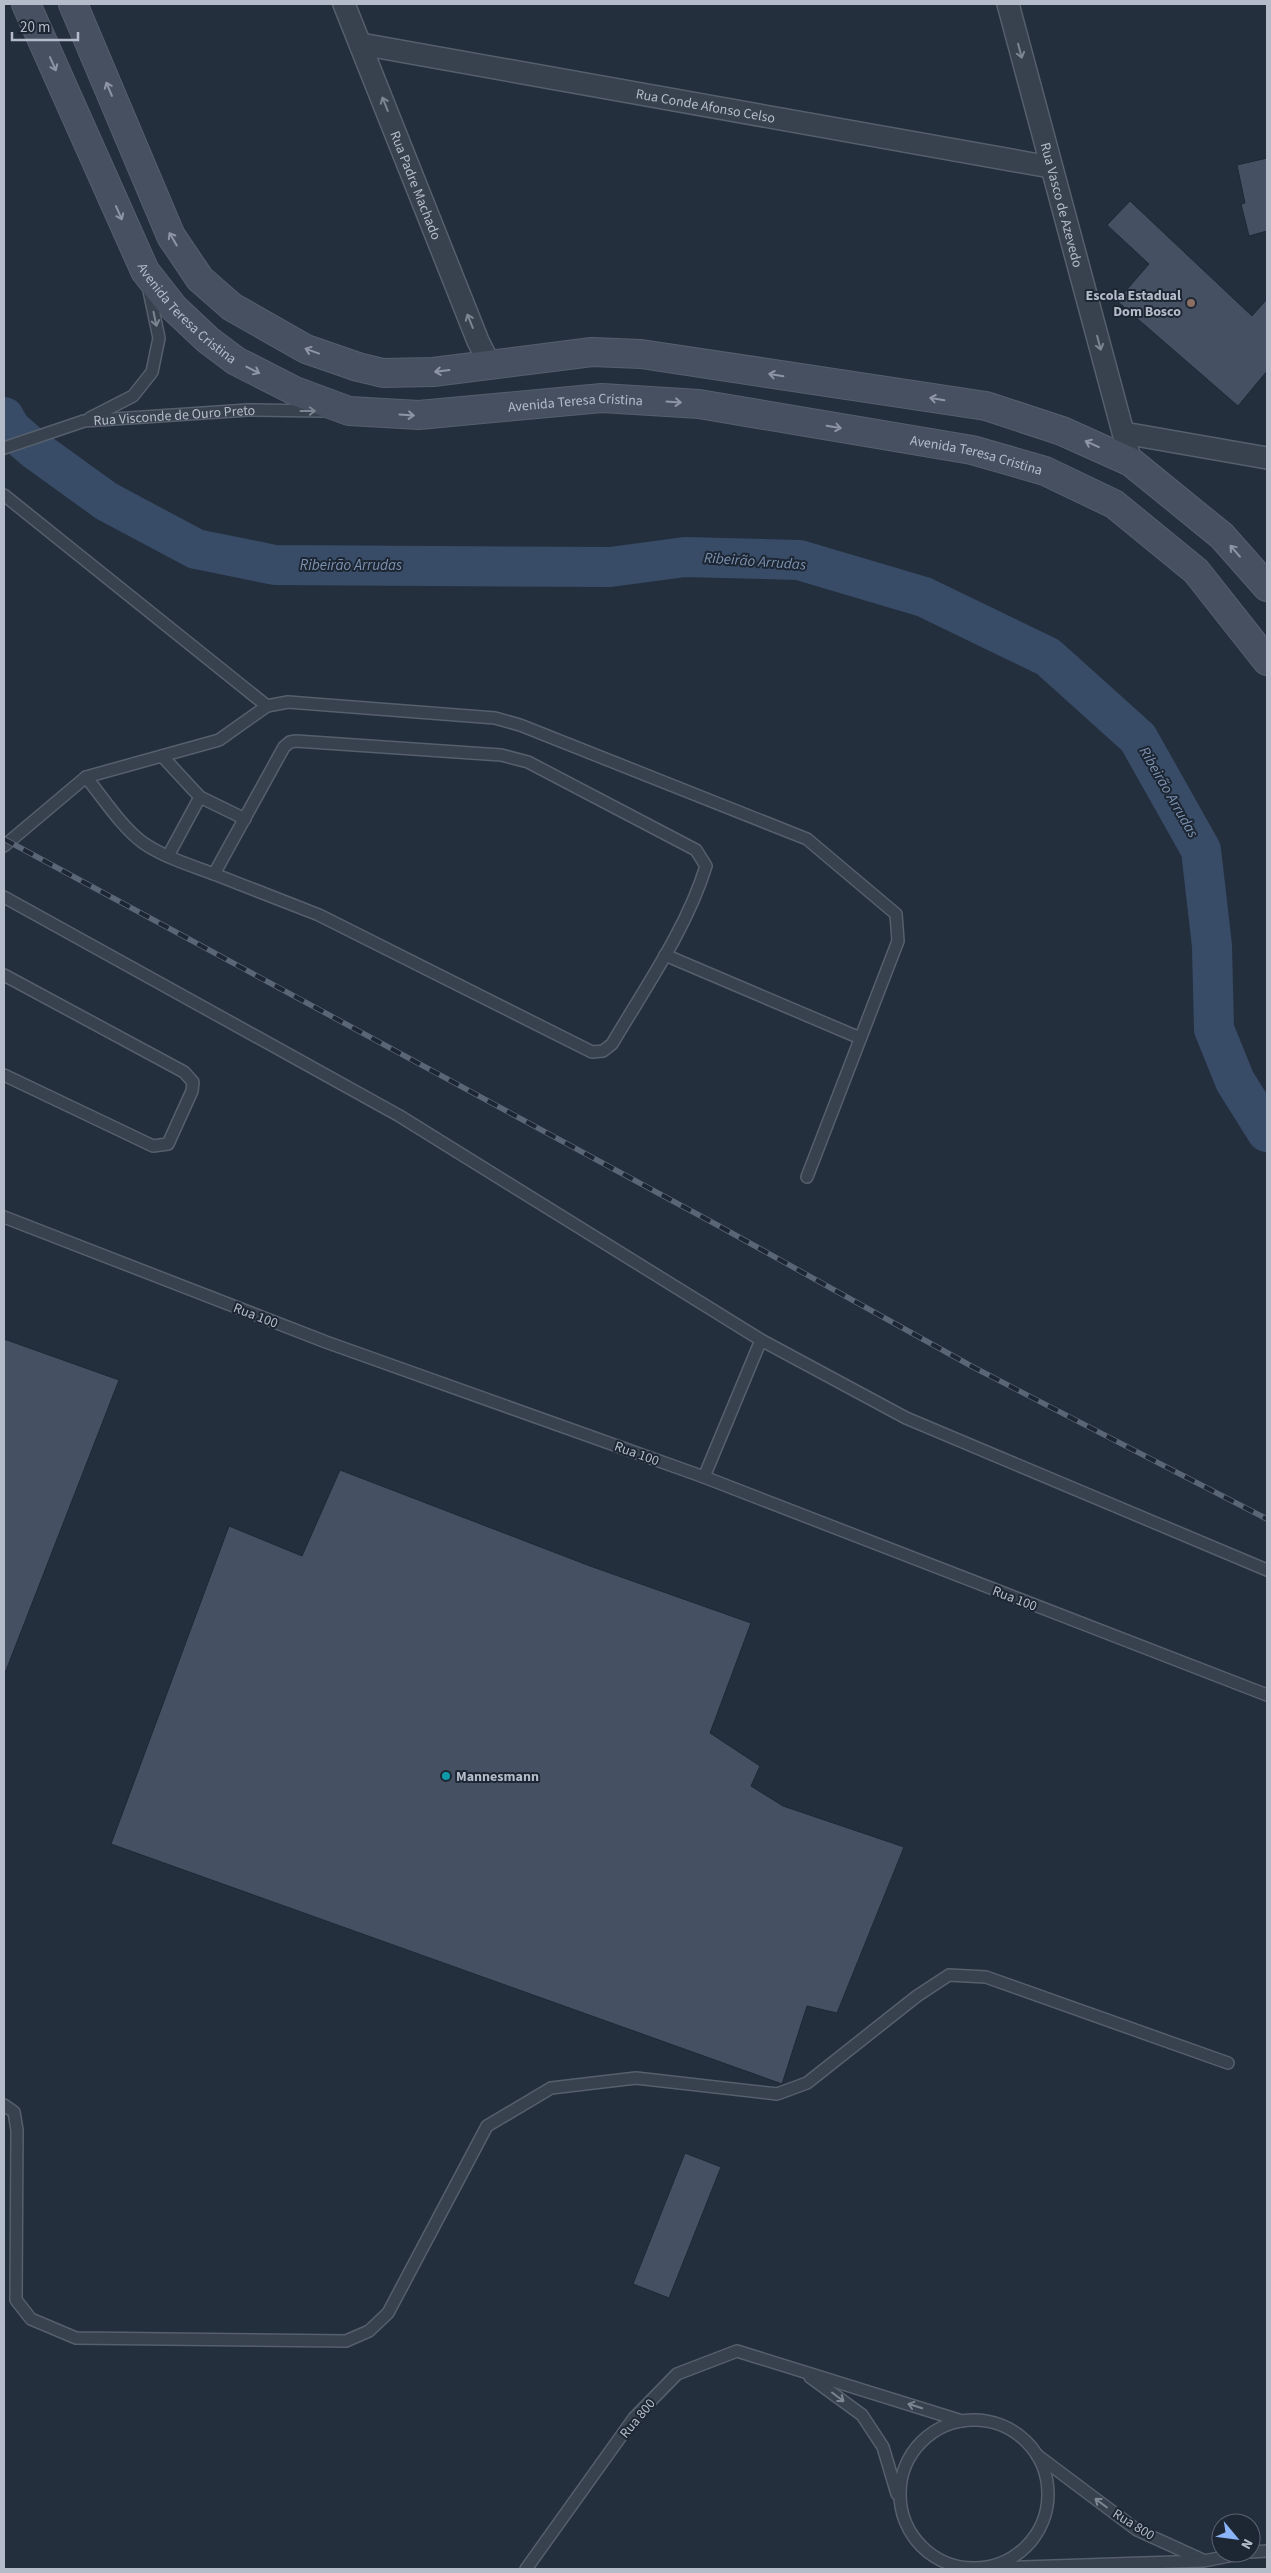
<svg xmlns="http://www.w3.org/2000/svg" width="1271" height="2573" font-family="'Source Sans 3',sans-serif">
	<rect width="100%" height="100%" fill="#242f3e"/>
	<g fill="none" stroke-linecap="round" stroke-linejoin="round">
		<path stroke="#394c67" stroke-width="40" d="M4,417L11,429L34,449L106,501L196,549L275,565L610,567L685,557L799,560L924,597L1048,657L1138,738L1201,850L1212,946L1214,1029L1235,1081L1267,1132"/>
	</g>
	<path fill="#455162" stroke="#1f2835" d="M1267,158V231L1249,236L1241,204L1245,203L1237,165Z
		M1130,201L1252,316L1267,299V371L1238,406L1117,301L1149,264L1107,225Z
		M4,1339L119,1380L5,1673H4Z
		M340,1470L590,1566L751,1623L710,1733L760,1766L751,1786L783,1806L904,1847L837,2013L807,2006L782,2084L111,1844L229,1526L302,1556Z
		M685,2153L721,2167L669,2298L633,2284Z"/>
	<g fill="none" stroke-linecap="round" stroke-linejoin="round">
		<defs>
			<g id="lane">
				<path d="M90,418L133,396L152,372L159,338L148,286"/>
				<path id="s1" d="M4,448L84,421L248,410L322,411"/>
				<path d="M4,495L267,706"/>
				<path d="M296,741L501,755L528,762L696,850L706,866C687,928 645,988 612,1044L603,1051L592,1052L319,915L214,874L284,747L290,742Z"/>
				<path d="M162,756L200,797L245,819"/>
				<path d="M86,777C104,799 120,825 142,842C163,857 190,865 214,874"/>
				<path d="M4,846L86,777L219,740L267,706L288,702L495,718L520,725L807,839L896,914L898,941L807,1177"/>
				<path d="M168,856L200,797"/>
				<path d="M4,897L398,1115L761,1340L906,1418L1267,1570"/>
				<path d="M665,955L860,1038"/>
				<path d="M4,975L184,1072L193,1082L192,1091L168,1144L153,1146L4,1075"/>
				<path d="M4,1217L326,1342L704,1477L1267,1695"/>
				<path d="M704,1477L761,1340"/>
				<path d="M4,2105L14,2112L17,2130L16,2300L31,2319L76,2338L346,2341L369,2331L388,2313L487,2126L551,2088L636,2078L777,2094L807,2083L917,1996L949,1975L986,1977L1228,2063"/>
				<path d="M810,2377L862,2415L883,2447L897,2494"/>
				<circle cx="974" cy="2494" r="74"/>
				<path d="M1037,2455L1137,2530L1203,2560"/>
				<path d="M1251,2552L1267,2551"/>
				<path d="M996,2568L1204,2561L1244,2553"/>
				<path d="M526,2569L634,2418L677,2374L737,2351L962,2421"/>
			</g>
			<g id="street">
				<path id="s2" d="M344,4L478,341L490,365"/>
				<path id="s3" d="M1008,4L1131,462"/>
				<path id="s4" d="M361,44L1050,167"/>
				<path d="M1124,433L1267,458"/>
			</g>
			<g id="secondary">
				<path id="s5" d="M26,4L145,271L174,308L208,340L236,361L295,391L349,411L419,415L602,398L699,404L972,450L1045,471L1114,504L1196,571L1267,661"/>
				<path d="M73,4L171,236L200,279L232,307L306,349L358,367L383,373L433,372L592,352L641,354L986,406L1062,431L1131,462L1222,536L1267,587"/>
			</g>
		</defs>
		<use href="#lane" stroke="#565f6c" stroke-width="14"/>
		<use href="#street" stroke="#565f6c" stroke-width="24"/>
		<use href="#secondary" stroke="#565f6c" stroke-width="30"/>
		<use href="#lane" stroke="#38414e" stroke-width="11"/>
		<use href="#street" stroke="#38414e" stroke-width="21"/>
		<use href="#secondary" stroke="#465061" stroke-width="28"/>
		<defs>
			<path id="rail" d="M4,839L719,1226L973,1367L1267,1519"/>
		</defs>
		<use href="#rail" stroke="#5a6575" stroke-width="5.5"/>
		<use href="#rail" stroke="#1d2633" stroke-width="4" stroke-dasharray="11" stroke-linecap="butt"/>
	</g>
	<defs><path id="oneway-shaft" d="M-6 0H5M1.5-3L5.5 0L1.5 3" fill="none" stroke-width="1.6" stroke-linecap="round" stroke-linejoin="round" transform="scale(1.25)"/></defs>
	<g stroke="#7c8592">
		<use href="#oneway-shaft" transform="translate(1020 51) rotate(75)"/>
		<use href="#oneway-shaft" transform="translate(385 104) rotate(-112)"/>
		<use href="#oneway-shaft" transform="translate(155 319) rotate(78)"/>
		<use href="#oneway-shaft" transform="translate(470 321) rotate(-112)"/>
		<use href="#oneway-shaft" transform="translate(1099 343) rotate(75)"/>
		<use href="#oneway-shaft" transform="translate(308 411)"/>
		<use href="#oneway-shaft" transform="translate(838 2397) rotate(37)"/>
		<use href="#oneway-shaft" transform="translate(915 2406) rotate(-162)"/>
		<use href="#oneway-shaft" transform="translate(1101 2503) rotate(-143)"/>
	</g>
	<g stroke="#8e96a5">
		<use href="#oneway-shaft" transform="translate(53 64) rotate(66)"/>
		<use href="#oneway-shaft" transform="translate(109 89) rotate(-113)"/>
		<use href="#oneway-shaft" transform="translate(119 213) rotate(66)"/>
		<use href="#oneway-shaft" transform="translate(173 239) rotate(-120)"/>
		<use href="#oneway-shaft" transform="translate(312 351) rotate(-160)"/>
		<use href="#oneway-shaft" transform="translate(253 370) rotate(27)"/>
		<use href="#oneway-shaft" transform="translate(442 371) rotate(173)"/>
		<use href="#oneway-shaft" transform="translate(776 375) rotate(-171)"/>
		<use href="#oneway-shaft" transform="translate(937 399) rotate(-171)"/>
		<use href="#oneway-shaft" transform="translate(674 402) rotate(4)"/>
		<use href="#oneway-shaft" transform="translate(407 415) rotate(4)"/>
		<use href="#oneway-shaft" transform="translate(834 427) rotate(10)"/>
		<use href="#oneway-shaft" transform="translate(1092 444) rotate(-156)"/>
		<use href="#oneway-shaft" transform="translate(1235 551) rotate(-131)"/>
	</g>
	<circle fill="#8d6e63" stroke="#1d2633" stroke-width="2" cx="1191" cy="303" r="5"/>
	<circle fill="#0f9aa8" stroke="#1d2633" stroke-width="2" cx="446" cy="1776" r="5"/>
	<g text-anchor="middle" stroke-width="4" stroke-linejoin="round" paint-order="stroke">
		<g font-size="14" fill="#b4bcc9" stroke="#1d2633">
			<text dy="5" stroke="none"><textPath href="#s4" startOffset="350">Rua Conde Afonso Celso</textPath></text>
			<text dy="5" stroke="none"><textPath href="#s2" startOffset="195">Rua Padre Machado</textPath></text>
			<text dy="5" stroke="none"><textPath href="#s3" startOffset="208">Rua Vasco de Azevedo</textPath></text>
			<text dy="5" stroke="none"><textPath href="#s5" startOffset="352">Avenida Teresa Cristina</textPath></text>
			<text dy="5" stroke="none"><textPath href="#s5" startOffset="772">Avenida Teresa Cristina</textPath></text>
			<text dy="5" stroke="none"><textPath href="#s1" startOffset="175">Rua Visconde de Ouro Preto</textPath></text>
			<text dy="5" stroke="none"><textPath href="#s5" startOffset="1178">Avenida Teresa Cristina</textPath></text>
			<text transform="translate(256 1315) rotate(21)" y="5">Rua 100</text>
			<text transform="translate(637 1453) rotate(20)" y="5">Rua 100</text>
			<text transform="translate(1015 1598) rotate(21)" y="5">Rua 100</text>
			<text transform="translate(637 2418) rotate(-50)" y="5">Rua 800</text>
			<text transform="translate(1134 2524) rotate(32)" y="5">Rua 800</text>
		</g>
		<g font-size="14" font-weight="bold" fill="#b4bcc9" stroke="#1d2633" text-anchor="end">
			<text x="1181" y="300">Escola Estadual<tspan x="1181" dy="16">Dom Bosco</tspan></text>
			<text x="456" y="1781" text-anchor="start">Mannesmann</text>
		</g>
		<g font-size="15" font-style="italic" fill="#7c92b1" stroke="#1d2633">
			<text transform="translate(755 561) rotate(4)" y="5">Ribeirão Arrudas</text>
			<text x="351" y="570">Ribeirão Arrudas</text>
			<text transform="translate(1169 792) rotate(60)" y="5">Ribeirão Arrudas</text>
		</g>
	</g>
	<rect width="1271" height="2573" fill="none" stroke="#b4bcc9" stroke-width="10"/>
	<g transform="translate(1236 2538) rotate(119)"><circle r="24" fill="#1d2633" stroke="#59626f"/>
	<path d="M0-4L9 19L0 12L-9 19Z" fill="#8ab4f8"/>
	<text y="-8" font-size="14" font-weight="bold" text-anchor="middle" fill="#b4bcc9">N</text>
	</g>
	<path d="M12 32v8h66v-8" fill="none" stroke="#b4bcc9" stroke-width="2.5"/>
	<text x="20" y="32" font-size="15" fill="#b4bcc9" stroke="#1d2633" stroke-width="4" paint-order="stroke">20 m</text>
</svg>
